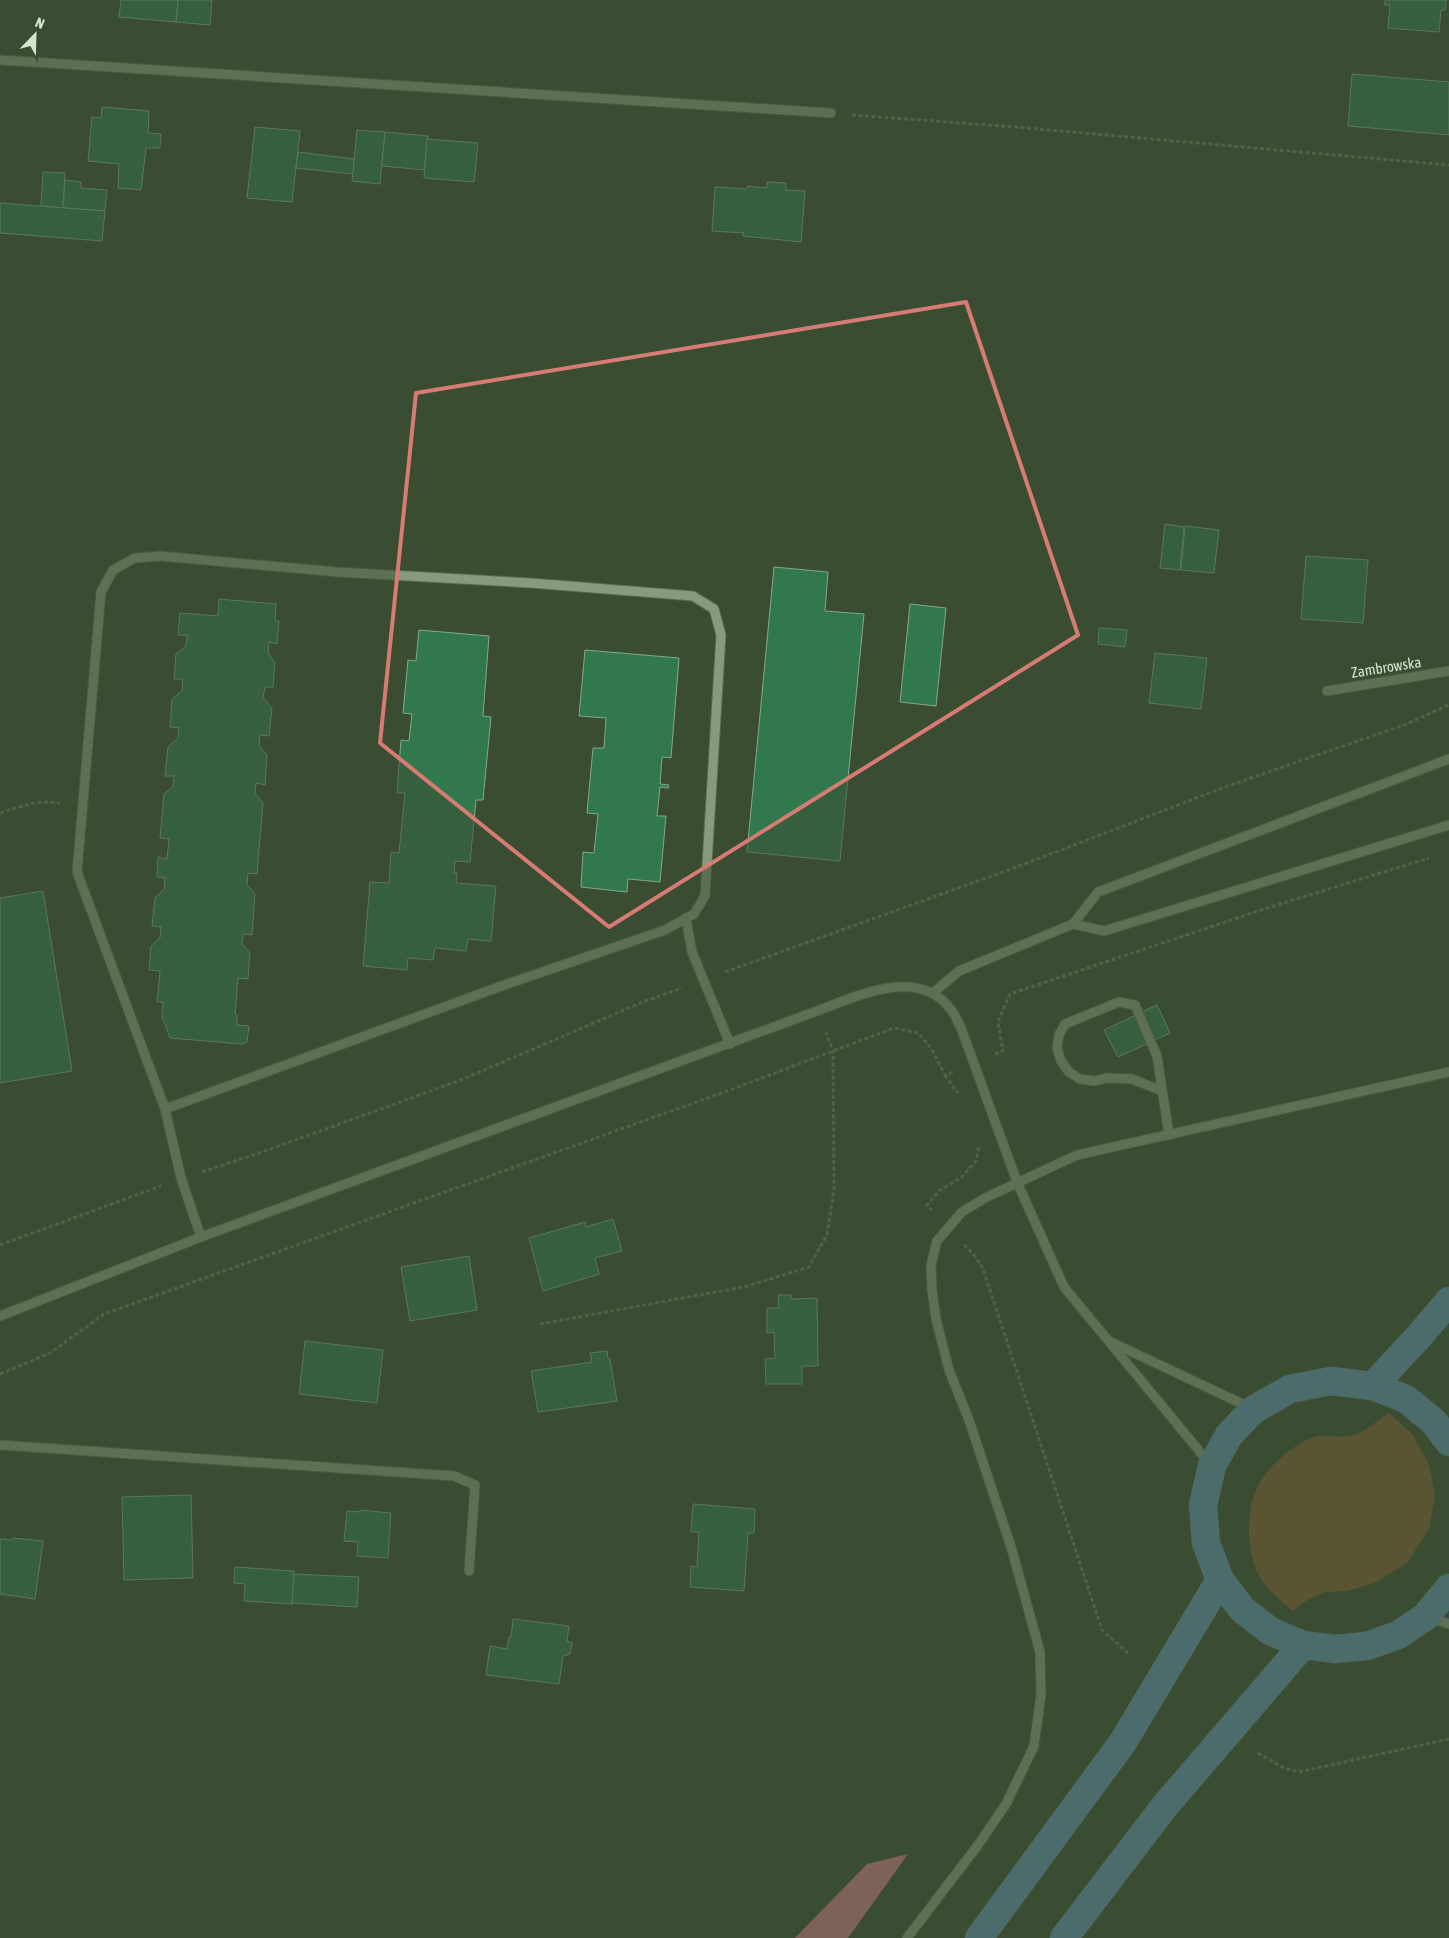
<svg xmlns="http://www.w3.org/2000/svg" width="1449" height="1938" font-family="'Asap Condensed',sans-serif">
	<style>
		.green { fill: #7e6036 }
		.water { fill: #ce7f85 }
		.building { fill: #32784d; stroke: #85a790 }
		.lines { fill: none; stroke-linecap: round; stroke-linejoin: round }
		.minor-casing { stroke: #5c6a53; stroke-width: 11 }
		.major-casing { stroke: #5c6a53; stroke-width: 29 }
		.path { stroke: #6b7b62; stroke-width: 3; stroke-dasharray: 4 2.5; stroke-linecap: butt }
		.minor { stroke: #879b7c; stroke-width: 9 }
		.major { stroke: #6391b2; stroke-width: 28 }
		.marked { fill: none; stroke: #d67c74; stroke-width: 4; stroke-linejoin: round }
		.labels { text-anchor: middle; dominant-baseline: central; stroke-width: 4; stroke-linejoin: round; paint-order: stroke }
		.street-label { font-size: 15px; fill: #d7e2d1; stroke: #3b4d31 }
	</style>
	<rect width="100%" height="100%" fill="#3b4d31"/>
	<!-- green -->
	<path class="green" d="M1389 1413 1413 1435 1429 1465 1435 1496 1429 1529 1407 1563 1374 1583 1348 1591 1325 1592 1307 1600 1293 1611C1280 1600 1265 1588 1257 1572 1247 1549 1246 1516 1255 1493 1264 1469 1289 1448 1311 1438 1323 1433 1337 1438 1349 1436 1363 1434 1378 1420 1389 1413Z"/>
	<!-- water -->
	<path class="water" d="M908 1854 848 1938H795L867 1864Z"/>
	<!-- building -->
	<g class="building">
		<path d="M121 0H178L176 22 119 17Z"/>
		<path d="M178 0H212L210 25 176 22Z"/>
		<path d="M1385 0H1446L1445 10H1441L1439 32 1388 28 1390 5H1385Z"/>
		<path d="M1352 74 1449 82V135L1348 126Z"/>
		<path d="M102 107 149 111 148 133 161 134 160 148H146L141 190 118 188 119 164 88 161 92 117 101 118Z"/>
		<path d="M255 127 300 131 292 202 247 198Z"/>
		<path d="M357 130 385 132 380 184 352 181Z"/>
		<path d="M385 132 428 136 424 170 382 166Z"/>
		<path d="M427 139 478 143 474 182 424 178Z"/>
		<path d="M298 152 354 159 353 174 296 168Z"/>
		<path d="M43 172 65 173 63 208 41 206Z"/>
		<path d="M65 180 81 182V188L107 190 105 211 63 208Z"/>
		<path d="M767 182 786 183V190L805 191 801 242 743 236 744 233 712 231 715 187 747 189 748 186 767 188Z"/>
		<path d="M0 203 105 211 102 241 0 233Z"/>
		<path d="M1165 524 1184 527 1180 570 1160 568Z"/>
		<path d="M1185 526 1219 530 1214 573 1181 570Z"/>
		<path d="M1306 556 1368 560 1363 623 1301 619Z"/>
		<path d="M774 567 828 572 825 611 864 614 840 861 747 852Z"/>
		<path d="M219 599 276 604 275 621H279L277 644 269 642 268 653 275 663 273 687H265L263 698 272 708 269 736 260 735 259 746 267 755 265 785 256 783 255 794 263 803 257 874 248 873 247 885 255 894 252 935 243 934 242 944 250 953 248 979 238 978 235 1014 237 1015V1025L249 1026 247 1042 242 1044 170 1038 162 1016 163 1002H157L160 971 149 970 151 946 160 938 161 927 152 926 155 898 164 889 165 878 157 877 158 857 167 859 169 839 160 838 164 794 173 787 174 776H165L168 747 178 738 179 728 170 727 172 699 182 691 183 679H174L176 654 186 646 187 635H178L180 613 218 616Z"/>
		<path d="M910 604 946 608 936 706 900 702Z"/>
		<path d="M1099 628 1127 630 1125 647 1098 644Z"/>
		<path d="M419 630 489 636 483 716 491 717 483 800H476L470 862 455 861 454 873H457L456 883 496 886 491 941 468 939 466 951 435 948 433 960 408 958 407 970 363 966 370 882 389 883 391 852 399 853 405 793H397L401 740 409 741 412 714 403 713 408 660 416 661Z"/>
		<path d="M585 650 679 658 671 758 662 757 660 784 669 785 668 788 660 787 657 816H666L660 882 628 879 627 892 581 887 583 852 594 853 598 814 587 813 593 748H604L606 718 579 716Z"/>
		<path d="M1155 653 1207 658 1201 709 1149 703Z"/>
		<path d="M43 891 72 1071 0 1083V898Z"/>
		<path d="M1157 1005 1170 1033 1118 1057 1104 1030Z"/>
		<path d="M613 1219 622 1251 595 1258 599 1274 543 1291 529 1238 585 1222 586 1227Z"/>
		<path d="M469 1256 477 1310 410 1321 401 1267Z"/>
		<path d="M778 1295H791V1299L817 1298 818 1366H802V1384H766L765 1359 775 1358 774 1332 767 1333V1308H779Z"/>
		<path d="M305 1341 383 1350 377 1403 299 1394Z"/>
		<path d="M607 1351 608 1359H610L617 1401 538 1412 531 1371 592 1362 590 1353Z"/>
		<path d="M191 1495 193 1578 124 1580 122 1497Z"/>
		<path d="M693 1504 755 1509 754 1533H748L744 1591 690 1587 691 1566 697 1567 699 1532H691Z"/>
		<path d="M360 1510 391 1513 388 1558 357 1556 358 1542 344 1541 347 1511 360 1512Z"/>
		<path d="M13 1538 43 1541 35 1599 0 1594V1539L12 1540Z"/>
		<path d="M235 1567 294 1571 292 1604 244 1601 245 1584 234 1583Z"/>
		<path d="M294 1574 359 1577 357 1607 292 1603Z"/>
		<path d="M513 1619 569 1626 567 1641 572 1643 570 1654 563 1656 559 1684 486 1675 490 1646 507 1649 509 1637H511Z"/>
	</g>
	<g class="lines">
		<!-- minor casing -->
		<g class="minor-casing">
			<g id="minor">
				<path d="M0 60 831 113"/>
				<path d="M1327 691 1449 671"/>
				<path d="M686 918 692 952 730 1044"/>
				<path d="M1073 924 1104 931 1449 825"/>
				<path d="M933 993 959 971 1073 924 1098 892 1449 759"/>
				<path d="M1162 1091 1132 1079 1107 1078 1094 1081 1080 1079 1069 1072 1061 1061 1057 1048 1059 1035 1065 1024 1119 1002 1135 1005 1157 1056 1169 1135"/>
				<path d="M165 1109 507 984 665 930 694 914 705 896 721 635 714 609 693 596 531 583 337 572 160 556 135 558 113 570 101 592 77 872 165 1109 181 1178 201 1237"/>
				<path d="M0 1316 201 1237 817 1011C857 996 920 965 952 1011 956 1016 958 1023 961 1028L1017 1182 1064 1287 1210 1464"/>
				<path d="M1111 1342 1251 1408"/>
				<path d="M0 1445 454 1476 475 1485 469 1571"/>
				<path d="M1430 1618 1449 1624"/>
				<path d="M907 1938 978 1845 1006 1804 1034 1746 1041 1695 1040 1652 1012 1550 969 1420 949 1370 936 1319 932 1290 931 1265 937 1241 962 1212 985 1198 1077 1155 1449 1072"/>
			</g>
		</g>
		<!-- major casing -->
		<g class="major-casing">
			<g id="major">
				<path d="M1373 1386 1421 1334 1449 1301"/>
				<path d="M1449 1442 1434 1422 1406 1399 1373 1386 1331 1381 1290 1389 1253 1410 1229 1435 1212 1466 1203 1505 1206 1543 1220 1580 1242 1609 1270 1631 1303 1645 1335 1649 1367 1646 1398 1635 1425 1617 1449 1588"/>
				<path d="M979 1938 1123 1742 1220 1580"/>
				<path d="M1064 1938 1164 1807 1303 1645"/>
			</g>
		</g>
		<!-- path -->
		<g class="path">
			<path d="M852 115 1015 127 1449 165"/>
			<path d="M0 813C21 806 38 800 60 803"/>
			<path d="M725 972 1014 868 1225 787 1404 725 1449 705"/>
			<path d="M995 1054 1003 1051 998 1022 1010 994 1261 910 1429 858"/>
			<path d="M945 1075 958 1093"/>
			<path d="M202 1172 262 1152 461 1080 645 1001 682 988"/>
			<path d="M932 1211 927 1205 940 1190 961 1178 976 1161 979 1147"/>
			<path d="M0 1245 161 1186"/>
			<path d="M964 1245 976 1257 983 1269 1102 1630 1129 1654"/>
			<path d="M540 1324 744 1287 809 1267 827 1235 834 1190 833 1051 826 1032"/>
			<path d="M0 1374 50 1353 104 1314 730 1090 894 1028 918 1033 931 1048 945 1075 953 1072"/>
			<path d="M1258 1753 1284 1768 1299 1772 1449 1739"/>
		</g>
		<!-- minor -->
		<use href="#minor" class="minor"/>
		<!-- major -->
		<use href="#major" class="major"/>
	</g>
	<!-- marked area -->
	<path d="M0 0H1449V1938H0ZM966 302 1078 635 609 927 380 743 416 393Z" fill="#3b4d31" fill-opacity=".55" fill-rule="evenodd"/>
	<path class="marked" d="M966 302 1078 635 609 927 380 743 416 393Z"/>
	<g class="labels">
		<!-- street labels -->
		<g class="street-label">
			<text transform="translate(1386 667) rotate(-9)">Zambrowska</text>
		</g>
	</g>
	<!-- north arrow -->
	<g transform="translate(35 35) rotate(23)" stroke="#3b4d31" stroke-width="4" paint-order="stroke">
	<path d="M0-4L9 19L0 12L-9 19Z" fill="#d7e2d1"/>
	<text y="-8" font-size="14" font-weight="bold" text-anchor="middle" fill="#d7e2d1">N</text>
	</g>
</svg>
